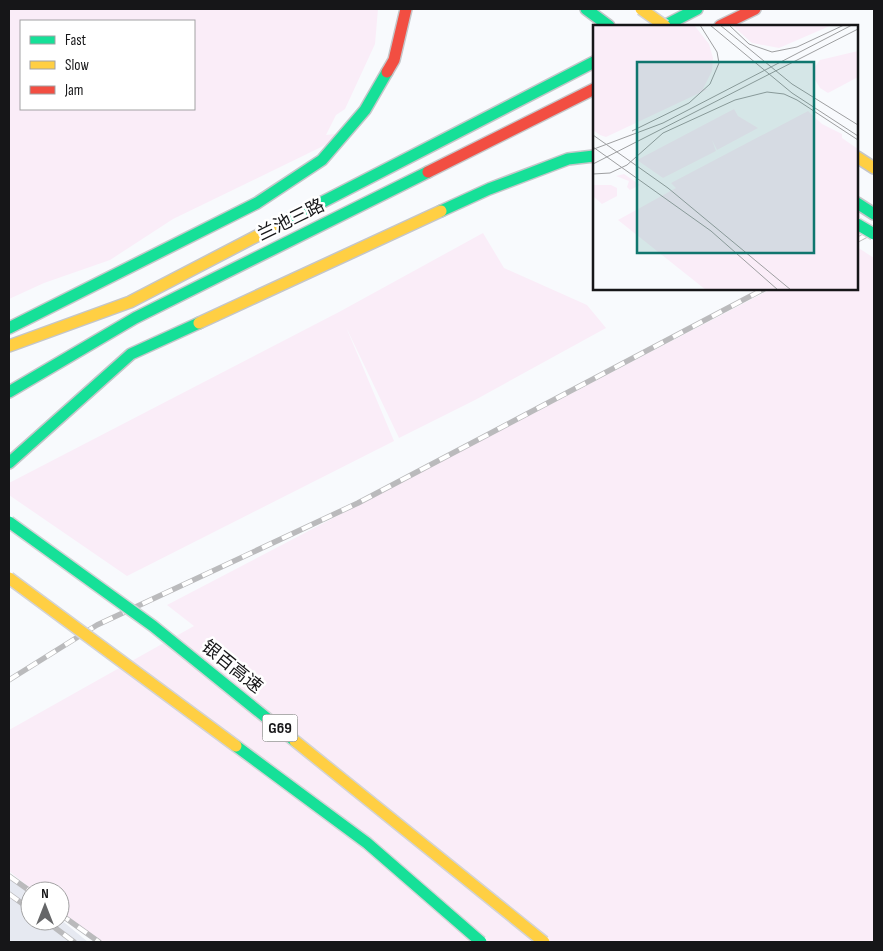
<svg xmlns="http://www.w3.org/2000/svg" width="883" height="951" font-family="'Sofia Sans Condensed','Noto Sans SC',sans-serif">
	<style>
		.built { fill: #e6e9f1 }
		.green { fill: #faedf8; fill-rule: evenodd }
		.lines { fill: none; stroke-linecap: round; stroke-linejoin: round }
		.fast-casing { stroke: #c5c6c9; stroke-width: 14 }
		.slow-casing { stroke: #c5c6c9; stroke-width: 14 }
		.jam-casing { stroke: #c5c6c9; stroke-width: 14 }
		.fast { stroke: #16e098; stroke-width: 11 }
		.slow { stroke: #ffcf43; stroke-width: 11 }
		.jam { stroke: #f24e42; stroke-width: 11 }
		.rail-casing { stroke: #bababc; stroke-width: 5.5 }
		.rail { stroke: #fff; stroke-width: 4; stroke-dasharray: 11; stroke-linecap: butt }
		.fast-bridge-casing { stroke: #d3d3d5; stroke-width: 14; stroke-linecap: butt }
		.slow-bridge-casing { stroke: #d3d3d5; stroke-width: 14; stroke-linecap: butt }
		.fast-bridge { stroke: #16e098; stroke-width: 11 }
		.slow-bridge { stroke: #ffcf43; stroke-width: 11 }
		.labels { text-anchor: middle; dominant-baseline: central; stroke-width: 5; stroke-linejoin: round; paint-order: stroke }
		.shield { fill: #fff; stroke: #5c5c5d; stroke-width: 1 }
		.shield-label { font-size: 16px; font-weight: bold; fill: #161618 }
		.street-label { font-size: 18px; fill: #161618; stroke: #fff }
		.inset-road { fill: none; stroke: #9e9fa1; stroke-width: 1 }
		.view { fill: #0f766e; fill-opacity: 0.15; stroke: #0f766e; stroke-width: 2.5 }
		.inset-edge { fill: none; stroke: #161618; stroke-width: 2.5 }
	</style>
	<rect width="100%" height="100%" fill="#f8fafd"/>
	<!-- built -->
	<path class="built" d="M9 876 30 894V921H60V919L88 942H9Z"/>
	<!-- green -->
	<g class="green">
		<path d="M9 9H378L375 44 345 109 336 115 326 135 352 132 173 219 110 260 44 283 9 299ZM21 21H194V109H21Z"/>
		<path d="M483 233 504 268 587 305 606 328 475 400 399 438 346 327 394 441 127 576 9 495V483L339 312Z"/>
		<path d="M857 247 874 258V942H98L60 912V891H34L9 871V730L194 626 167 605 771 289H857Z"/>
	</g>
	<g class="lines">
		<!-- fast casing -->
		<g class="fast-casing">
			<g id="fast">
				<path d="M586 9 609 26"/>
				<path d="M664 26 697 9"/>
				<path d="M857 203 874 214"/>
				<path d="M441 211 489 189 568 159 594 156"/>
				<path d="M276 226 594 62"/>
				<path d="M9 328 257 203 322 160 365 110 387 72"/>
				<path d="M9 392 135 318 428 172"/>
				<path d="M9 463 131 354 199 323"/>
			</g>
		</g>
		<!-- slow casing -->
		<g class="slow-casing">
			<g id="slow">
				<path d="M857 157 874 168"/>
				<path d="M199 323 441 211"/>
				<path d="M9 346 130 302 276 226"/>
			</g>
		</g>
		<!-- jam casing -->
		<g class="jam-casing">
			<g id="jam">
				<path d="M720 26 755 9"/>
				<path d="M387 72 394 60 406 9"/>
				<path d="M428 172 594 89"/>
			</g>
		</g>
		<!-- fast -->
		<use href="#fast" class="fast"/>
		<!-- slow -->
		<use href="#slow" class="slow"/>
		<!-- jam -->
		<use href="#jam" class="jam"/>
		<!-- rail casing -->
		<g class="rail-casing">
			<g id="rail">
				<path d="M857 240 874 231"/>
				<path d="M9 680 97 625 358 503 764 289"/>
				<path d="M9 876 30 891"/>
				<path d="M9 894 30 909"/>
				<path d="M60 914 99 942"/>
				<path d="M46 921 74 942"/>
			</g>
		</g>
		<!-- rail -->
		<use href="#rail" class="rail"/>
		<!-- fast-bridge casing -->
		<g class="fast-bridge-casing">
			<g id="fast-bridge">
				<path d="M857 224 874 234"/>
				<path d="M9 522 153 626 295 741"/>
				<path d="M236 746 367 843 481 942"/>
			</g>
		</g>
		<!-- slow-bridge casing -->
		<g class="slow-bridge-casing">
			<g id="slow-bridge">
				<path d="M641 9 665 26"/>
				<path d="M9 578 236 746"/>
				<path d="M295 741 544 942"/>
			</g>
		</g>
		<!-- fast-bridge -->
		<use href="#fast-bridge" class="fast-bridge"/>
		<!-- slow-bridge -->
		<use href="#slow-bridge" class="slow-bridge"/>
	</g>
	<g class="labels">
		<!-- shield labels -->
		<rect class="shield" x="262.5" y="714.5" width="35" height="27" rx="4"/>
		<g class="shield-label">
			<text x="280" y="728">G69</text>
		</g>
		<!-- street labels -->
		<g class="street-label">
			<text transform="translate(291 220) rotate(-26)">兰池三路</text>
			<text transform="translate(232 667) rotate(39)">银百高速</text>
		</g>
	</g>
	<!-- overview -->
	<g transform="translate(593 25)">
		<rect width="265" height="265" fill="#f8fafd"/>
		<path d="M0 0H101L116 19 120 33 119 46 110 64H115L13 112 7 110 0 105ZM139 0H239L186 23 159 18ZM265 26V52L235 68 227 63 221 53V43L227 35ZM141 84 145 91 165 103 124 125 119 115 123 126 70 153 44 135ZM215 86 229 99 249 109V113L265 124V265H113L25 195 83 163 78 158ZM31 149 47 160 37 165 34 162 36 156 23 151ZM0 160H18L24 163V171L9 179 1 172Z" fill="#faedf8"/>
		<path class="inset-road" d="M117 0 199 68 265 111M127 0 199 59 265 100M136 0 156 19 179 27 204 22 251 0M39 106 96 78 117 59 126 38 124 27 107 0M0 110 75 163 198 265M0 122 118 206 185 265M1 124 70 98 259 0M0 139 265 4M0 149 17 148 34 140 70 108 142 75 174 67 191 69 204 75 265 115"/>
		<path class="view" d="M44 37H221V228H44Z"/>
		<rect width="265" height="265" class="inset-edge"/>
	</g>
	<!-- border -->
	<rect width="883" height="951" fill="none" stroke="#161618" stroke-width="20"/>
	<!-- legend -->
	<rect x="20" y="20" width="175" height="90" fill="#ffffff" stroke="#a2a2a3"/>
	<rect x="30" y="36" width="25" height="8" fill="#16e098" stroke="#a2a2a3"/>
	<text x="65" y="45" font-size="15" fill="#161618">Fast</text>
	<rect x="30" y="61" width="25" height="8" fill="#ffcf43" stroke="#a2a2a3"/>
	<text x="65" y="70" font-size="15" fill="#161618">Slow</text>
	<rect x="30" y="86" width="25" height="8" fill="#f24e42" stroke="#a2a2a3"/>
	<text x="65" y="95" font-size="15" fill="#161618">Jam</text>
	<!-- north arrow -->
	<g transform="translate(45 906)"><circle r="24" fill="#ffffff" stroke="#a2a2a3"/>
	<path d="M0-4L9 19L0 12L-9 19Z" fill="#656668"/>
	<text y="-8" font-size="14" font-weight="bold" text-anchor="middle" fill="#161618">N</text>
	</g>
</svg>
